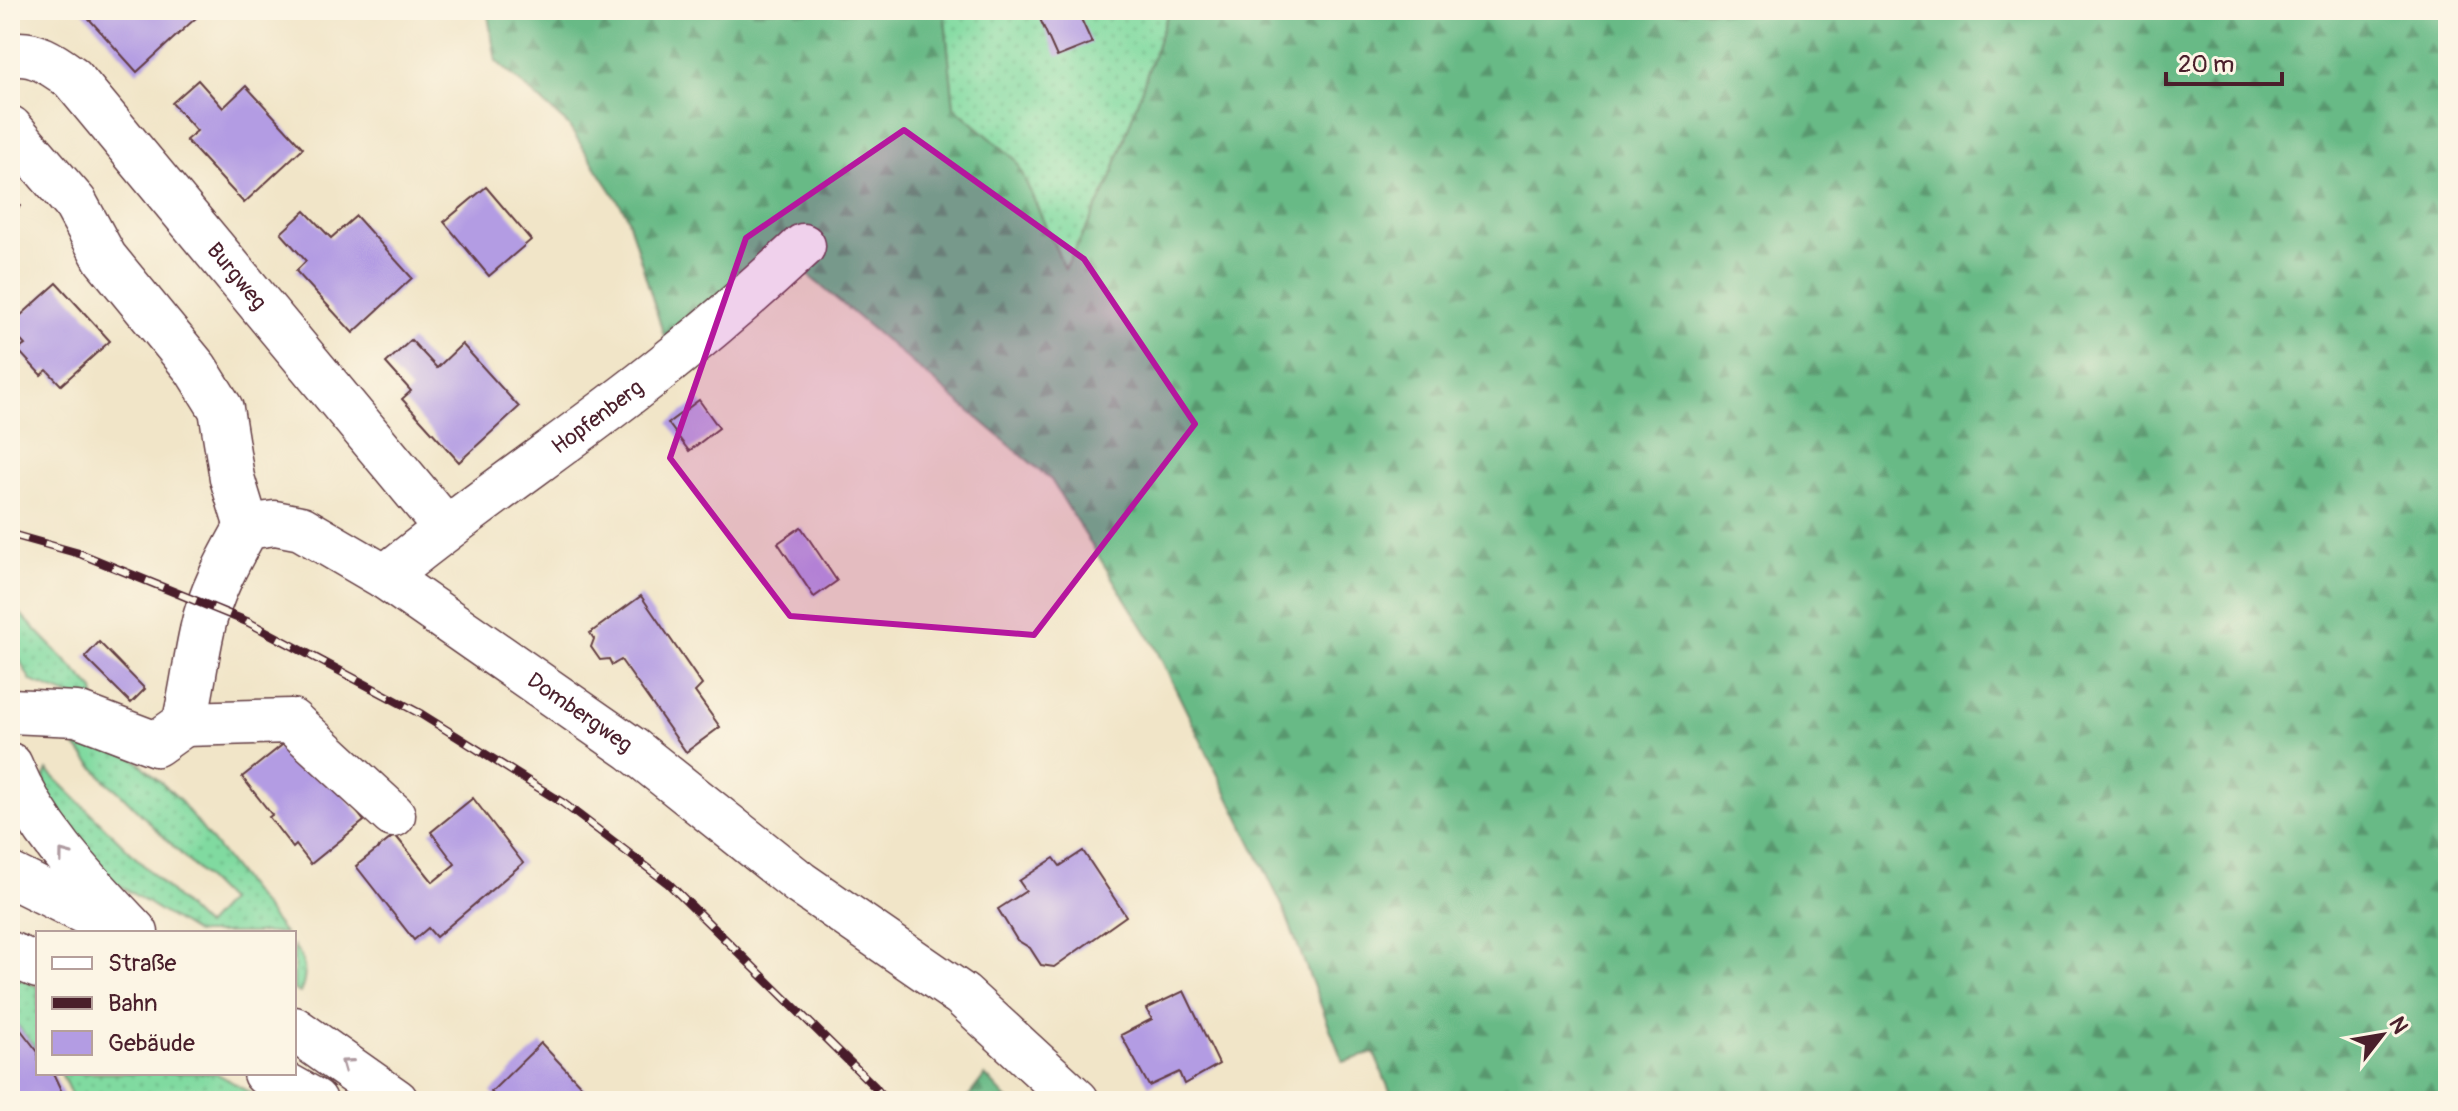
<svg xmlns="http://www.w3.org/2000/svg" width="2458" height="1111" font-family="Pangolin,sans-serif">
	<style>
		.grass { fill: url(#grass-dots); stroke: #657c66; stroke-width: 2 }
		.forest { fill: url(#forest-firs); stroke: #596c58; stroke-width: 2 }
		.building { fill: #b39ce3 }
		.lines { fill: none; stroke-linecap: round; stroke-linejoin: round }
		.minor-casing { stroke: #633d43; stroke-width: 47 }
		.major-casing { stroke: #633d43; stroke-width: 47 }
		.minor { stroke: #fff; stroke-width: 44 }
		.major { stroke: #fff; stroke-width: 44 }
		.rail-casing { stroke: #4a1f2b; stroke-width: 9 }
		.rail { stroke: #fcf5e5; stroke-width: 6; stroke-dasharray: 18; stroke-linecap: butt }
		.oneway { stroke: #ae9aa0 }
		.marked { fill: #b5179e; fill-opacity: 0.2; stroke: #b5179e; stroke-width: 6; stroke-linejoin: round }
		.labels { text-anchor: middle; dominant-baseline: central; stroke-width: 7; stroke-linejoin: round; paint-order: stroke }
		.street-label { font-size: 22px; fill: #4a1f2b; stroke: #fcf5e5 }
	</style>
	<defs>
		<pattern id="grass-dots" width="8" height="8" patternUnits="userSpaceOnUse" patternTransform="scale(2)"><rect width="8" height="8" fill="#80daa0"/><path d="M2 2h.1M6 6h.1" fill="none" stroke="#70bb8a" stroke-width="1.8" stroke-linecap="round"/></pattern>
		<pattern id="forest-firs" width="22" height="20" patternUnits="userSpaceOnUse" patternTransform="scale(2)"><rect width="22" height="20" fill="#68ba86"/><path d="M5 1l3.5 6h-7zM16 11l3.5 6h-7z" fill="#58976e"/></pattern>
	</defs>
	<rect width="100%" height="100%" fill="#fcf5e5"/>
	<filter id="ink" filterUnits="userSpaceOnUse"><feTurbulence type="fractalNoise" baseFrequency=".0125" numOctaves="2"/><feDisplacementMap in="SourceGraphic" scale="16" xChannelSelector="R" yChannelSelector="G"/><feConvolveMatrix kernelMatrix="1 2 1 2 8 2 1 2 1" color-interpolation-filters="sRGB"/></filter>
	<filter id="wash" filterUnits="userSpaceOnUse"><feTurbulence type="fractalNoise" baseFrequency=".006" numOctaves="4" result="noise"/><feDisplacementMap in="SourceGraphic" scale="32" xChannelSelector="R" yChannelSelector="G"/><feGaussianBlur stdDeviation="1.8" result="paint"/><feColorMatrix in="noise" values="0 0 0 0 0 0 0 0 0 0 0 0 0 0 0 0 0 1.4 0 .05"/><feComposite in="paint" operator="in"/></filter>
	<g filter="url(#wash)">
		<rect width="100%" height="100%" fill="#f1e5c8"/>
		<!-- grass -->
		<g class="grass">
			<path d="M944 10H1169L1109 184 1065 270 1016 160 954 107Z"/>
			<path d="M10 603 94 690 95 698 89 703 31 681 10 643Z"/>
			<path d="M72 743 107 747 134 758 178 798 284 933H196L111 880 48 796 44 778 47 770 205 926 228 901 119 792 107 782Z"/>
			<path d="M294 946C305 960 308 977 300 993L294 990Z"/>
			<path d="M10 974 38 987V1045L35 1048 10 1016Z"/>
			<path d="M61 1073H216L265 1101H74Z"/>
		</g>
		<!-- forest -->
		<g class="forest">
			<path d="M487 10H944L954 107 1016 160 1065 269 1109 184 1169 10H2448V1101H1394L1374 1053 1343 1062 1282 905 1154 645 1051 480 782 253 668 349 626 213 568 125 496 61Z"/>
			<path d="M985 1075 1009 1101H965Z"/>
		</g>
		<g id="blocks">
			<!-- building -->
			<g class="building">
				<path d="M81 10H191L197 17 137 72Z"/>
				<path d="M1055 10H1077L1092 43 1057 57 1040 19Z"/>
				<path d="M198 80 223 108 246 86 303 148 244 203 186 140 197 131 172 103Z"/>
				<path d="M486 187 531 240 489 276 444 222Z"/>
				<path d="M10 194 20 206 10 215Z"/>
				<path d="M305 211 331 238 356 216 412 278 353 333 296 271 306 261 281 233Z"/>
				<path d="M57 283 110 341 61 385 47 370 41 375 18 350 25 345 10 329V325Z"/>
				<path d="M411 340 437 368 462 344 519 407 459 462 402 399 411 391 386 363Z"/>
				<path d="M699 400 719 428 689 451 668 423Z"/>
				<path d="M801 527 837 581 814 597 778 543Z"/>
				<path d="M641 596 702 685 695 692 720 727 686 752 621 660 612 665 609 659 600 660 591 647 594 639 590 633Z"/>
				<path d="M99 642 145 689 131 703 85 657Z"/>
				<path d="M296 734 364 821 311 864 296 845 293 848 269 817 272 815 242 777Z"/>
				<path d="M473 798 523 863 436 937 428 928 414 940 356 866 395 835 433 882 455 864 431 832Z"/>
				<path d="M1083 851 1126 916 1054 967 1041 965 1030 948 1017 940 998 909 1026 891 1019 881 1054 858 1060 866Z"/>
				<path d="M1184 991 1219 1064 1184 1084 1179 1072 1149 1086 1121 1035 1152 1019 1146 1009Z"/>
				<path d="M10 1016 38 1052V1073H53L66 1101H10Z"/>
				<path d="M541 1043 586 1091 584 1093 591 1101H500L491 1092Z"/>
			</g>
		</g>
	</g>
	<g filter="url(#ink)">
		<use href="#blocks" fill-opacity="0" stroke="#633d43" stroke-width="2"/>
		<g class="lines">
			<!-- minor casing -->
			<g class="minor-casing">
				<g id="minor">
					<path id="s1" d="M10 55C34 50 54 65 72 78L445 527"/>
					<path d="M10 128 75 203 105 258 196 369 221 409 232 478 247 527"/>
					<path id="s2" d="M385 577C475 503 573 439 664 366 712 328 758 288 803 246"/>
					<path id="s3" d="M10 711 77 714 156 744 184 724C192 693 195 662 202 631 209 595 229 559 247 527L275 523 301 528 385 577 632 749 800 883 962 995 1077 1101"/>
					<path d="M184 724 291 721 393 815"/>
					<path d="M10 765C38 832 87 881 136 933"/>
				</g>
			</g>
			<!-- major casing -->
			<g class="major-casing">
				<g id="major">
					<path d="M10 875 127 933"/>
					<path d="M10 954 38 966"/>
					<path d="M294 1029 396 1101"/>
					<path d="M265 1073 315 1101"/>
				</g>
			</g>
			<!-- minor -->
			<use href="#minor" class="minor"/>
			<!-- major -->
			<use href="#major" class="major"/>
			<!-- rail casing -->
			<g class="rail-casing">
				<path id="rail" d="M10 534 81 554 248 622 421 714 563 803 669 884 875 1087 886 1101"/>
			</g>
			<!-- rail -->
			<use href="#rail" class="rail"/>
		</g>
		<!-- one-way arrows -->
		<defs><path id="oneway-chevron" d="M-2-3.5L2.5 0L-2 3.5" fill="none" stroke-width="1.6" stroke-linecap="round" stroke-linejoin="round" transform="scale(2)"/></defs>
		<g class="oneway">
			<use href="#oneway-chevron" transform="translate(64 855) rotate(-127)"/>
			<use href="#oneway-chevron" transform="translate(346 1064) rotate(-144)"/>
		</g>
	</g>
	<!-- marked area -->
	<path class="marked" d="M904 130 1084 259 1195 424 1034 635 790 616 670 458 746 238Z"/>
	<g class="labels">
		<!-- street labels -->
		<g class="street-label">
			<text stroke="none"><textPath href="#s1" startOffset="326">Burgweg</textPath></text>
			<text stroke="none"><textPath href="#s2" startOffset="266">Hopfenberg</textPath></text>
			<text stroke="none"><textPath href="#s3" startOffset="784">Dombergweg</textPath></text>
		</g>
	</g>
	<!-- margin -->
	<rect width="2458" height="1111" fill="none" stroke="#fcf5e5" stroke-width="40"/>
	<!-- legend -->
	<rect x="36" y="931" width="260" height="144" fill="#fcf5e5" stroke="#b59f9b" stroke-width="2"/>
	<rect x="52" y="957" width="40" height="12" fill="#ffffff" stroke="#b59f9b" stroke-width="2"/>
	<text x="108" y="971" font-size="24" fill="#4a1f2b">Straße</text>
	<rect x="52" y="997" width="40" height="12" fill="#4a1f2b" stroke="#b59f9b" stroke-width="2"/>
	<text x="108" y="1011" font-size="24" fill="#4a1f2b">Bahn</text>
	<rect x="52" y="1031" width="40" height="24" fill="#b39ce3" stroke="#b59f9b" stroke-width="2"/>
	<text x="108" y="1051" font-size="24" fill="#4a1f2b">Gebäude</text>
	<!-- north arrow -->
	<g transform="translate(2382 1035) rotate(59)" stroke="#fcf5e5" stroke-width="6" paint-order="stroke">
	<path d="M0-6L14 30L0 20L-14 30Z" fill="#4a1f2b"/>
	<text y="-12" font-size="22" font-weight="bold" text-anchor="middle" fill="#4a1f2b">N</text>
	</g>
	<!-- scale -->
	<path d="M2166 72v12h116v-12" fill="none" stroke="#4a1f2b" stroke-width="4"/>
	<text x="2178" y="72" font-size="24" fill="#4a1f2b" stroke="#fcf5e5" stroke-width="6" paint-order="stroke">20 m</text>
</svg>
